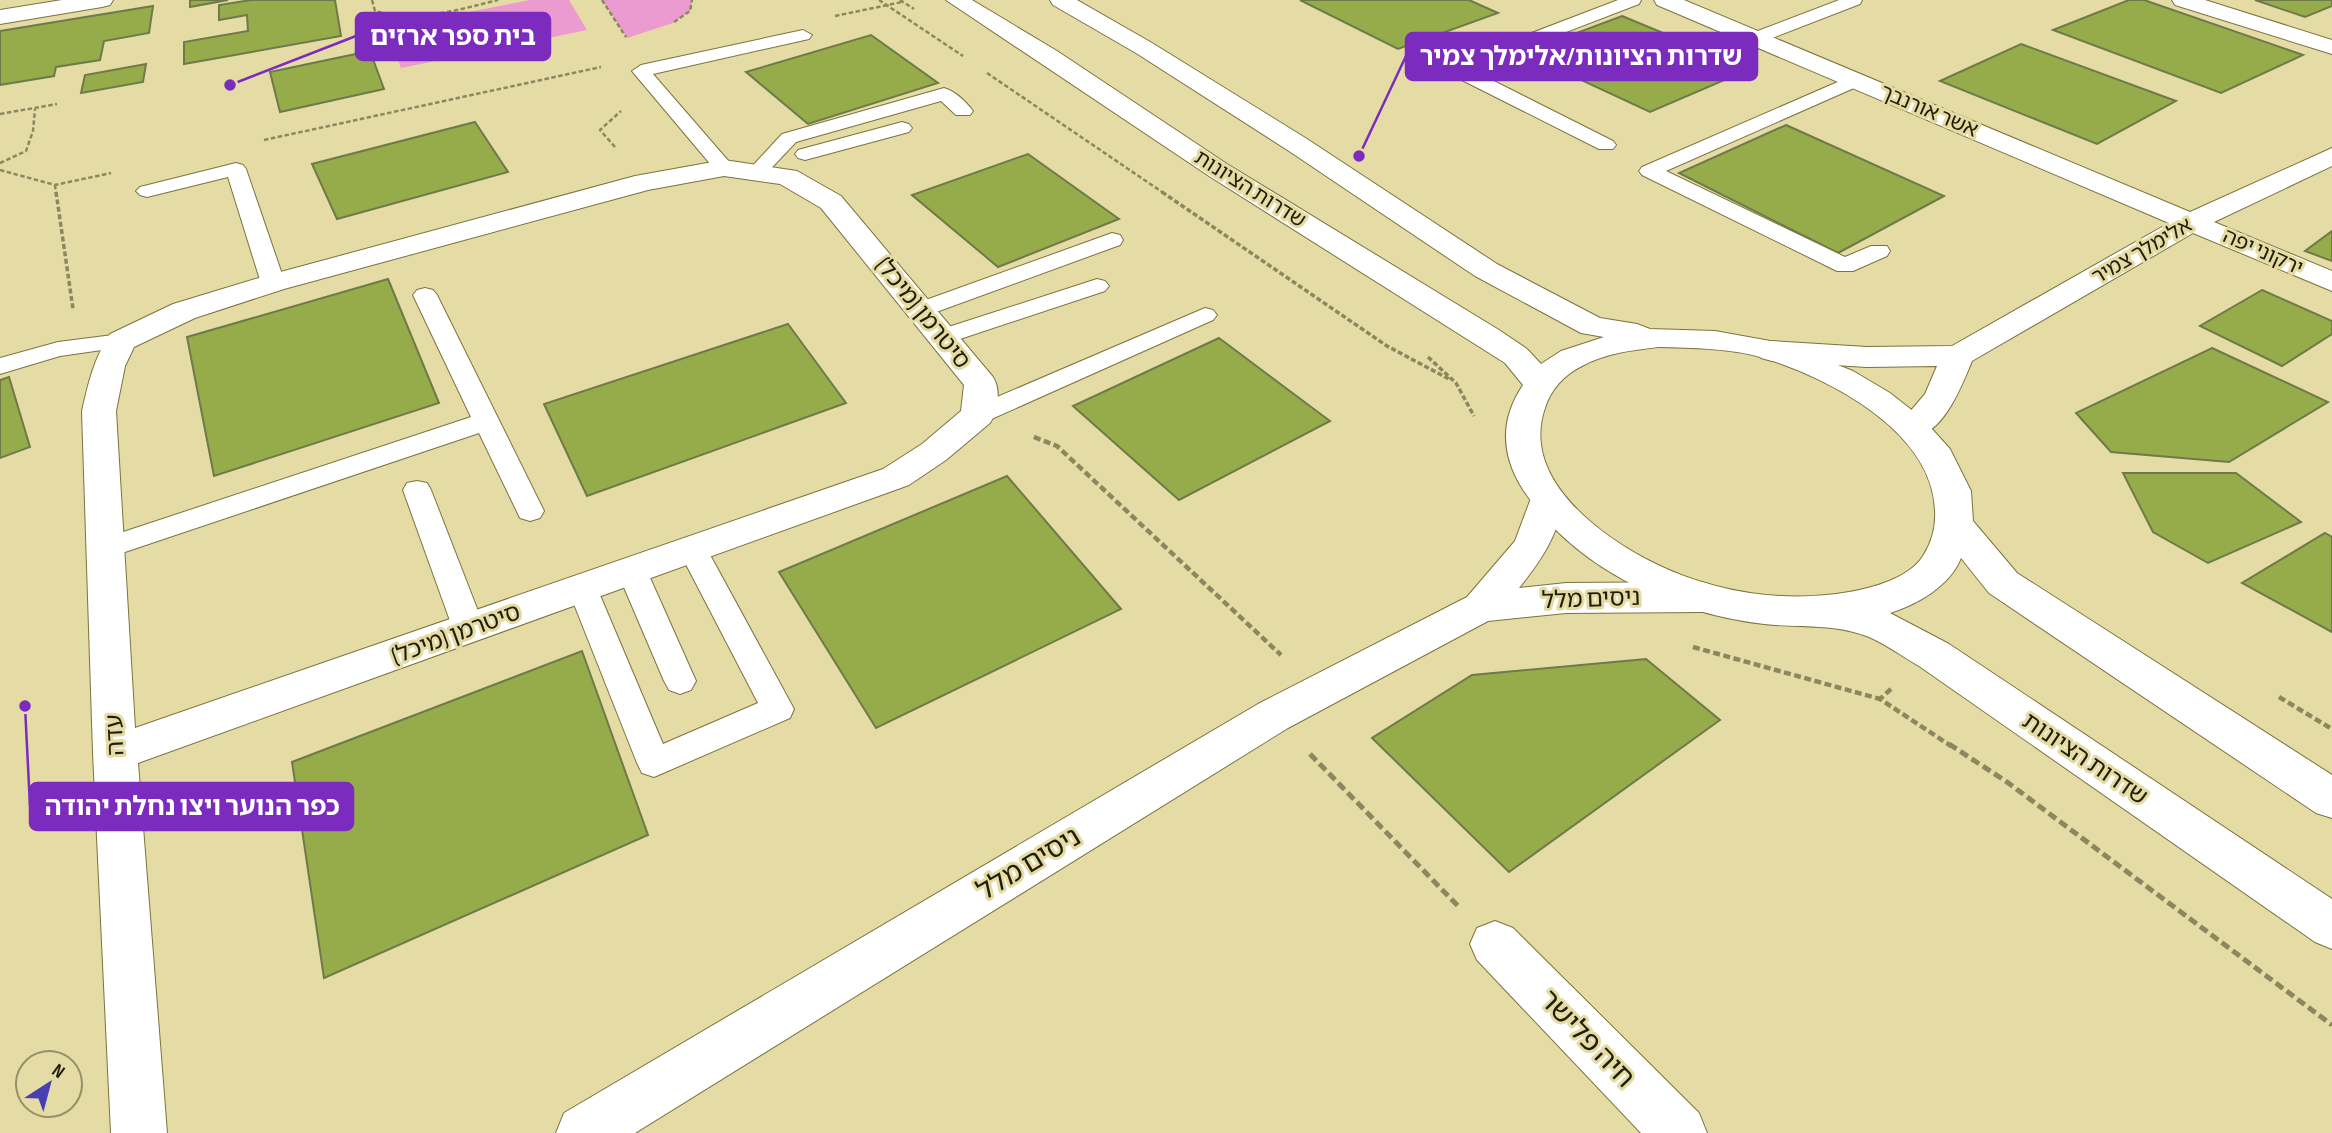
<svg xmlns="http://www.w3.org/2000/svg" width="2332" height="1133" font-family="'Sofia Sans Condensed','Noto Sans Hebrew',sans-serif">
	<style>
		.green { fill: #eb9bd0 }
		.building { fill: #96ac4a; stroke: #6e7a49; stroke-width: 2 }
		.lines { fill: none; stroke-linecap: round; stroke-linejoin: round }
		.lane-casing { stroke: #7b733f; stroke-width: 2 }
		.street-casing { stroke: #7b733f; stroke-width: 2 }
		.secondary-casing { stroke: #7b733f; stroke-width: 2 }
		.path-far3 { stroke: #8d875f; stroke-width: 2.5; stroke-dasharray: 4.5 2.5; stroke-linecap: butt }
		.path-far2 { stroke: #8d875f; stroke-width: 3.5; stroke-dasharray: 5 2.5; stroke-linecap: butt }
		.path-far1 { stroke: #8d875f; stroke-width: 4.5; stroke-dasharray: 7 3.5; stroke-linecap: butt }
		.path { stroke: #8d875f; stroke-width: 5; stroke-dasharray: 9 4.5; stroke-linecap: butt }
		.lane { fill: #fff; fill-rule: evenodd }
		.street { fill: #fff; fill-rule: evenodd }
		.secondary { fill: #fff; fill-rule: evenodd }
		.labels { text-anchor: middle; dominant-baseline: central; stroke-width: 6; stroke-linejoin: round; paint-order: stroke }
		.far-street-label { font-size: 21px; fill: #211d08; stroke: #e4dca4 }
		.street-label { font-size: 24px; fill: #211d08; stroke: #e4dca4 }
		.near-street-label { font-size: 28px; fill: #211d08; stroke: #e4dca4 }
		.leader { fill: none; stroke: #7b2cbf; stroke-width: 2.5 }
		.callout-dot { fill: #7b2cbf; stroke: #e4dca4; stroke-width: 2.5 }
		.callout { fill: #7b2cbf; stroke: #7b2cbf; stroke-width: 2.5 }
		.callout-label { font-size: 26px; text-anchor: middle; font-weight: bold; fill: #fff }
	</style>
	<rect width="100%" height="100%" fill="#e4dca4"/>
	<!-- green -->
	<g class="green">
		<path d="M530 0H569L587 30 401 68 387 28Z"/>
		<path d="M602 0H692L690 11 673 23 627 38Z"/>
	</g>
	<!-- building -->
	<g class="building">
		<path d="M190 0H228L190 7Z"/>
		<path d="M251 0H335L341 36 184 64V42L248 31 247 15 219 20V5Z"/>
		<path d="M1300 0H1469L1498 13 1398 49Z"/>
		<path d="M2129 0H2144L2303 55 2221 93 2053 30Z"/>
		<path d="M2255 0H2332V6L2305 17Z"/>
		<path d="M153 6 149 33 104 41 100 60 56 67 54 76 0 85V31Z"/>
		<path d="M1622 16 1750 69 1650 112 1523 53Z"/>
		<path d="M871 35 938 83 808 124 746 72Z"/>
		<path d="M2021 44 2176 101 2097 144 1940 81Z"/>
		<path d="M370 51 384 89 280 112 270 72Z"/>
		<path d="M146 64 143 82 81 93 85 75Z"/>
		<path d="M475 122 508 172 337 219 312 164Z"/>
		<path d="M1786 125 1944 196 1838 253 1679 173Z"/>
		<path d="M1028 154 1119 219 998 267 912 195Z"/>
		<path d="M2332 231V261L2305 251Z"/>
		<path d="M388 279 439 403 214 476 187 337Z"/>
		<path d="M2262 290 2332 321V334L2282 366 2200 326Z"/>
		<path d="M788 324 846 403 587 496 544 404Z"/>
		<path d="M1219 338 1330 421 1179 500 1073 406Z"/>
		<path d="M2212 348 2328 402 2229 462 2111 452 2076 413Z"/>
		<path d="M9 377 30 447 0 458V380Z"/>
		<path d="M2123 473H2236L2301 522 2208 563 2153 532Z"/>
		<path d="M1007 476 1121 609 876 728 779 572Z"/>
		<path d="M2325 533 2332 537V632L2242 583Z"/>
		<path d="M582 651 648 835 324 978 292 762Z"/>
		<path d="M1646 659 1720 720 1509 872 1372 738 1472 675Z"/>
	</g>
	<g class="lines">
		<!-- lane casing -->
		<g class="lane-casing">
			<g id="lane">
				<path d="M1618 0H1641L1639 4 1470 69 1613 141 1616 145 1613 149H1599L1448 73 1446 69 1448 65Z"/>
				<path d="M1839 0H1862L1860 4 1762 42H1750L1747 38 1750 34Z"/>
				<path d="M803 30 812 35 809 39 653 74 731 164 734 168 731 172H717L632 71 641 65Z"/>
				<path d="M1856 74 1865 80 1863 84 1666 171 1845 257 1871 246H1887L1890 251 1887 256 1853 271H1837L1642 175 1639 171 1642 167Z"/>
				<path d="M944 88C955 91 966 102 973 111L970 115H956L941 101 796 142 763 177H749L746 173 782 134Z"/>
				<path d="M902 122 909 124 912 128 909 132 805 160 798 158 795 154 798 150Z"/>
				<path d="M236 163 243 165 246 169 285 283 281 288H265L261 283 228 177 147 197 140 195 136 191 140 187Z"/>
				<path d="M1112 233 1120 235 1123 240 1120 245 928 315 920 317 912 315 908 310 912 305Z"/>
				<path d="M1097 279 1105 281 1109 286 1105 291 951 342 942 344 933 342 930 337 933 332Z"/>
				<path d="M425 288 433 290 437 295 544 511 540 518 530 521 520 518 479 433 116 555 106 558 96 555 91 548 96 541 471 417 413 295 417 290Z"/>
				<path d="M1205 308 1213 310 1217 315 1213 320 987 421 978 423 969 421 965 415 969 409Z"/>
				<path d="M121 334 130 336 133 341 130 346 60 356 0 374V358L58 342Z"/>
				<path d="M417 481 427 483 431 490 485 629 480 637 469 641 458 637 453 629 403 490 407 483Z"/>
				<path d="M693 539 703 542 794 709 790 718 654 777 642 773 637 763 568 589 572 581 583 578 594 581 663 744 758 703 678 549 683 542Z"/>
				<path d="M632 560 643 563 647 571 696 681 691 690 680 694 669 690 664 681 617 571 621 563Z"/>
			</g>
		</g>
		<!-- street casing -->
		<g class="street-casing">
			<g id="street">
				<path d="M62 0H113L110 5 102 7 0 24V10Z"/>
				<path d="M1654 0H1684L2190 212 2332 148V166L2214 222 2332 271V291L2193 233 1972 361C1960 390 1939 446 1901 436L1896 428 1925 394 1937 366 1867 367 1772 361 1761 358 1756 351 1761 344 1772 341 1867 347 1952 346 2169 223 1657 5Z"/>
				<path d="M2172 0H2205L2332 40V54L2175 5Z"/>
				<path d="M724 160 797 171 841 196 993 377C1001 389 998 411 990 423L946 460 909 485 138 763 167 1133H111L93 753 82 411C88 384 94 358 110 334L173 304 262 277 635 176ZM724 176 780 184 821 208 964 385 961 411 922 444 883 469 135 728 116 411 125 366 134 347 195 318 284 289 648 190Z"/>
				<path d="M1547 487 1560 490 1565 499C1556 538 1543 558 1519 588L1566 583 1702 582 1716 587 1722 597 1716 607 1702 612 1566 613 1488 621 1288 728 635 1133H556L564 1113 1258 704 1467 597 1515 541 1534 490Z"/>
				<path d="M1495 921 1513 928 1699 1113 1707 1133H1641L1477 960 1470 944 1477 928Z"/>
			</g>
		</g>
		<!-- secondary casing -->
		<g class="secondary-casing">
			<path id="secondary" d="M946 0H972L1057 51 1227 164 1499 330 1527 349 1541 364 1561 351 1604 337 1581 333 1475 276 1289 151 1136 53 1053 5 1050 0H1077L1152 43 1307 139 1497 264 1600 318 1637 324 1650 329 1715 331 1782 343 1853 371 1890 393 1923 419 1950 449 1971 491 1973 521 2017 573 2332 775V818L2316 813 1989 593 1961 558C1950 586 1918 604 1890 613L1949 644 2332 899V949L2315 942 1919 666C1903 657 1886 644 1869 637 1835 623 1800 628 1764 624 1672 613 1574 569 1522 488 1501 454 1500 419 1523 385L1505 363 1209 176ZM1659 347C1693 348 1731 348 1764 358 1831 379 1933 432 1935 511 1936 526 1932 542 1923 556 1909 578 1873 588 1849 592 1786 603 1716 593 1658 565 1602 538 1520 479 1545 408 1551 389 1564 375 1582 366 1606 353 1633 350 1659 347Z"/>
		</g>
		<!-- path-far3 -->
		<g class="path-far3">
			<path d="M372 0 375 11C417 23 457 10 498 0"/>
			<path d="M602 0 626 37"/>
			<path d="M879 0 963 56"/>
			<path d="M900 0 914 9"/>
			<path d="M835 16 902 2"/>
			<path d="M674 22 690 11 692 0"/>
			<path d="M987 73 1165 194"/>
			<path d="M0 114 57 104"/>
			<path d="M264 140 601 67"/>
			<path d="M615 147 600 130 621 111"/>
			<path d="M0 163 26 151 33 131 35 109"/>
			<path d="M0 170 55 185 111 173"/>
			<path d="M55 185 56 194"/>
		</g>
		<!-- path-far2 -->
		<g class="path-far2">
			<path d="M56 192 73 309"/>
			<path d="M1162 192 1387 346 1449 379"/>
			<path d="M1428 357 1456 383 1474 416"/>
			<path d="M1034 437 1037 438"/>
		</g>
		<!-- path-far1 -->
		<g class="path-far1">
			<path d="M1034 437 1057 446 1281 655"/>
			<path d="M1693 647 1880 699"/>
			<path d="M1891 689 1880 699 1951 746"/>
			<path d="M2279 697 2332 729"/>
		</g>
		<!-- path -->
		<g class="path">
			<path d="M1949 744 2007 782 2332 1025"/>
			<path d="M1310 754 1458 906"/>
		</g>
		<!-- lane -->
		<use href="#lane" class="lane"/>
		<!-- street -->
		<use href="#street" class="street"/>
		<!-- secondary -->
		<use href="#secondary" class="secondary"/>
	</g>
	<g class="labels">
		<!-- far-street labels -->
		<g class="far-street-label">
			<text transform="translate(1929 111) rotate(23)">אשר אורנבך</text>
			<text transform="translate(1250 189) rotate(32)">שדרות הציונות</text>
			<text transform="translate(2142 251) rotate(-30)">אלימלך צמיר</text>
			<text transform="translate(2263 252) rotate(24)">ירקוני יפה</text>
		</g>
		<!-- street labels -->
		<g class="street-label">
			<text transform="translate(923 313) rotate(51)">סיטרמן (מיכל)</text>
			<text transform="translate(1591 599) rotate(-2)">ניסים מלל</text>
			<text transform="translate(456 634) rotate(-20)">סיטרמן (מיכל)</text>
			<text transform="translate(115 735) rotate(-93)">עדה</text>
			<text transform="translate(2085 759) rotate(34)">שדרות הציונות</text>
		</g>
		<!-- near-street labels -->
		<g class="near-street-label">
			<text transform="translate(1029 864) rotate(-31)">ניסים מלל</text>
			<text transform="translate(1587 1039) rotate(46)">חיה פלישר</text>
		</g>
	</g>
	<!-- callouts -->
	<path class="leader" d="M230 85L356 36M1359 156L1406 56M25 706L30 806"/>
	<g class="callout-dot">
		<circle cx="230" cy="85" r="7"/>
		<circle cx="1359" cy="156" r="7"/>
		<circle cx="25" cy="706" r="7"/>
	</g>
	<g class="callout">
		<rect x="356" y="13" width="194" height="47" rx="7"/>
		<rect x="1406" y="33" width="351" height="47" rx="7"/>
		<rect x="30" y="783" width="323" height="47" rx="7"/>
	</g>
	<g class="callout-label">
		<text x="453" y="45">בית ספר ארזים</text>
		<text x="1581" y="65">שדרות הציונות/אלימלך צמיר</text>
		<text x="192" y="815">כפר הנוער ויצו נחלת יהודה</text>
	</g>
	<!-- north arrow -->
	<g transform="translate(49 1084) rotate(36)"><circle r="33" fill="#e4dca4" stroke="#969066" stroke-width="2"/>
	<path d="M0-5L12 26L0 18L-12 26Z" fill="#493fb5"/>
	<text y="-10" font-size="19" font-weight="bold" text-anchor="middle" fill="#211d08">N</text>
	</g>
</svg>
